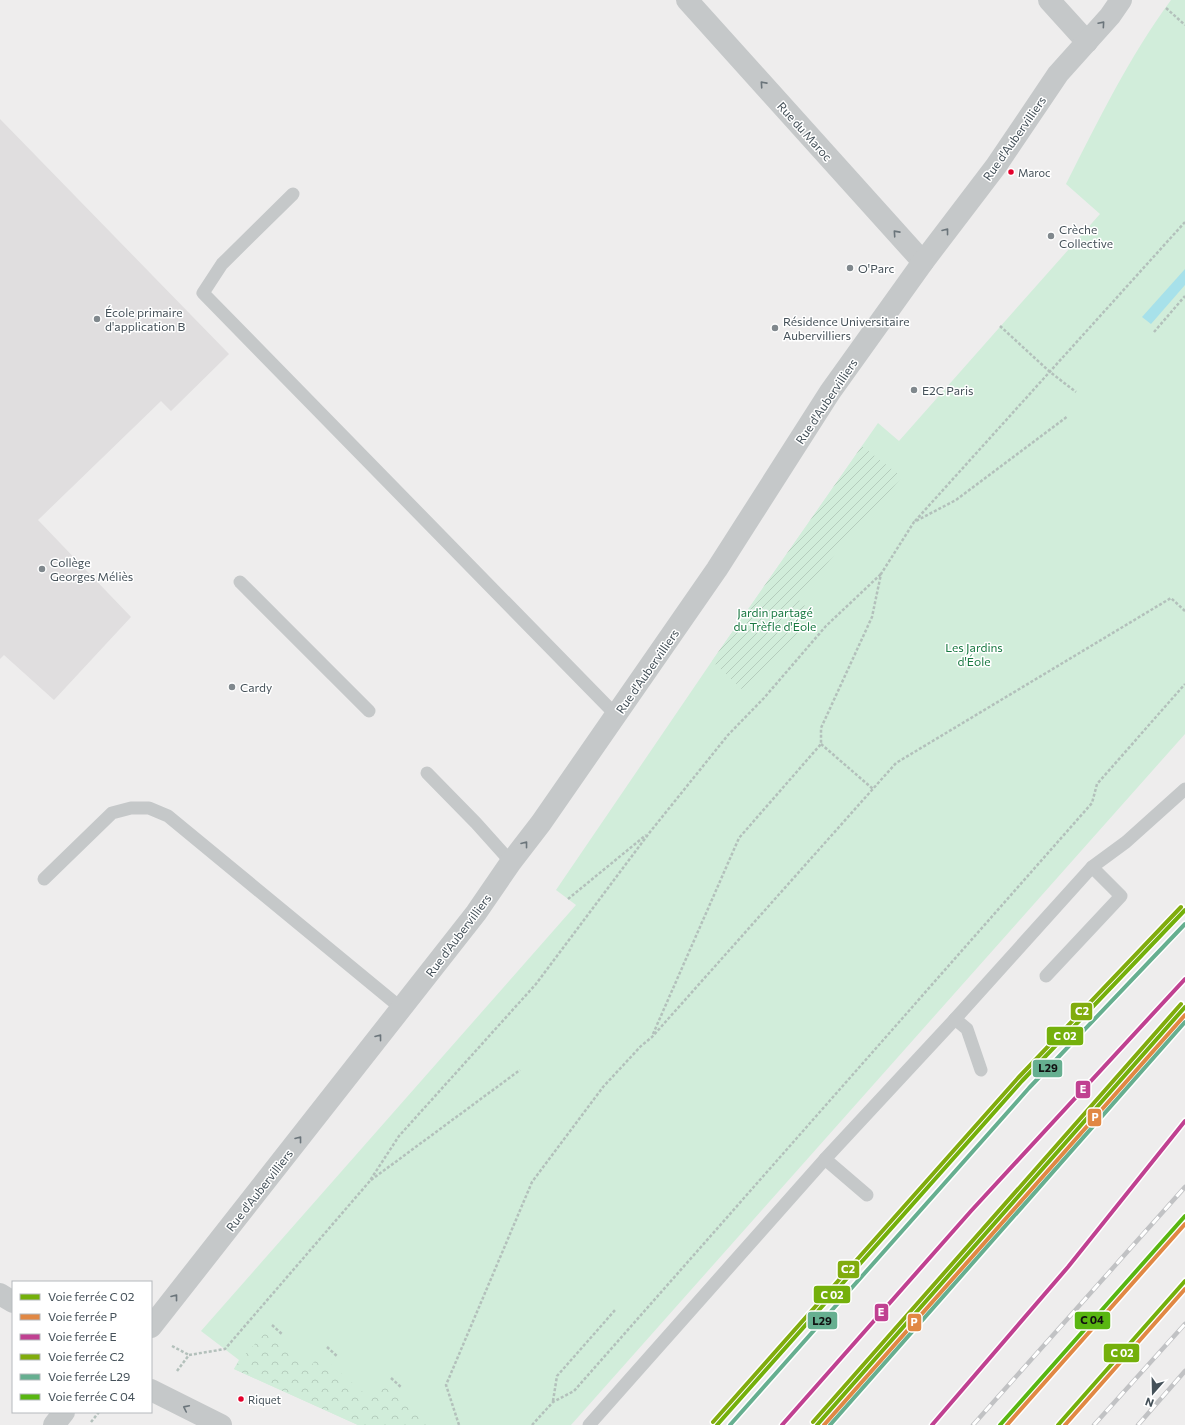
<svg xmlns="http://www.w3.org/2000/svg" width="1185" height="1425" font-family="Commissioner,sans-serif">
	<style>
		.education { fill: #e0dedf }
		.green { fill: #d1edda }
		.forest { fill: url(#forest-crowns) }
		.garden { fill: url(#garden-furrows) }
		.water { fill: #a7e1ea }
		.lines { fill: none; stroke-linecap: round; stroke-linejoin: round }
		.path { stroke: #b3c0bb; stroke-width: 2.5; stroke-dasharray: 3 2; stroke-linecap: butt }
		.service { stroke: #c5c8c9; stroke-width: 13 }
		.minor { stroke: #c5c8c9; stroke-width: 22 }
		.tertiary { stroke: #c5c8c9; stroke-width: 22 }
		.rail-casing { stroke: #c1c2c4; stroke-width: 4.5 }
		.rail { stroke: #fff; stroke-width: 3; stroke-dasharray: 9; stroke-linecap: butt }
		.rail-1-casing { stroke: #fff; stroke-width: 7 }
		.rail-2-casing { stroke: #fff; stroke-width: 7 }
		.rail-3-casing { stroke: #fff; stroke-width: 7 }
		.rail-4-casing { stroke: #fff; stroke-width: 7 }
		.rail-5-casing { stroke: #fff; stroke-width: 7 }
		.rail-6-casing { stroke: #fff; stroke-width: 7 }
		.rail-1 { stroke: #74b00b; stroke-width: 4 }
		.rail-2 { stroke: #e18844; stroke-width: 4 }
		.rail-3 { stroke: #c04191; stroke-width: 4 }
		.rail-4 { stroke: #81ac0d; stroke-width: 4 }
		.rail-5 { stroke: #66af90; stroke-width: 4 }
		.rail-6 { stroke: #59b611; stroke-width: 4 }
		.oneway { stroke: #6b757b }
		.bus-dot { fill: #e4002b; stroke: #fff; stroke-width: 1.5 }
		.poi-dot { fill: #80888d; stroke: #fff; stroke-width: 1.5 }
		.labels { text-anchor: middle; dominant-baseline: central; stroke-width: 3; stroke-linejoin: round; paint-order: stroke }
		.bus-label { font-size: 11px; fill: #455159; stroke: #fff; text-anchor: start }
		.street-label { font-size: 12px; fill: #455159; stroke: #fff }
		.poi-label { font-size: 12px; fill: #455159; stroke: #fff; text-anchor: start }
		.park-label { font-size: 12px; fill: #187841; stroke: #fff }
		.line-badge { stroke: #fff; stroke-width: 1.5 }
		.badge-label { font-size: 11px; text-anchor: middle; font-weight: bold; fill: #fff }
		.pale-badge-label { font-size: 11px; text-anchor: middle; font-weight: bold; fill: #111 }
	</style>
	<defs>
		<pattern id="forest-crowns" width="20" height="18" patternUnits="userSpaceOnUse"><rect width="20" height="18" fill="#d1edda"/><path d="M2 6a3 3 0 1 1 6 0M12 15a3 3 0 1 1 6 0" fill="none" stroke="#b5cdbd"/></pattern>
		<pattern id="garden-furrows" width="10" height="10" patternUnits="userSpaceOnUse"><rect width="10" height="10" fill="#d1edda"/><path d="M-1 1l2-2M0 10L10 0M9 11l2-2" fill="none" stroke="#b5cdbd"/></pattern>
	</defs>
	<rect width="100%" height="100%" fill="#eeeded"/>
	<!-- education -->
	<path class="education" d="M0 119 229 354 171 411 161 401 38 520 131 617 54 700 4 655 0 659Z"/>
	<!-- green -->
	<path class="green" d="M1171 0H1185V734L571 1425H358L234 1369 239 1360 201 1331 576 905 556 890 712 661 878 423 899 441 1100 214 1066 184C1098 121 1129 57 1171 0Z"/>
	<!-- forest -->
	<path class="forest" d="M265 1333 307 1370 320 1355 371 1399 385 1385 430 1425H358L234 1369 240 1360Z"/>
	<!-- garden -->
	<path class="garden" d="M862 446 902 477 797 598 814 615 746 693 712 661Z"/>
	<!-- water -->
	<path class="water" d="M1185 269V285L1151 324 1142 317Z"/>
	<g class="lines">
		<!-- path -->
		<g class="path">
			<path d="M1166 8 1185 25"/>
			<path d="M1000 326 1050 372 1076 392"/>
			<path d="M1154 332 1185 296"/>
			<path d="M915 521 1185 222"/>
			<path d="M821 744 873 789"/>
			<path d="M568 899 646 835"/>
			<path d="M653 1034 739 838 821 744V728L872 617 881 574 914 522 956 500 1068 416"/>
			<path d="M371 1180 520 1070"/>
			<path d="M272 1325 283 1335"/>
			<path d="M172 1346 189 1355"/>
			<path d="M327 1347 338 1357"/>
			<path d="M177 1371 189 1355 225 1349 369 1182 399 1136 536 984 650 832 728 735 764 698 826 626 881 574"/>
			<path d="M391 1378 402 1388"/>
			<path d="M553 1401 557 1376 616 1309"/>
			<path d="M91 1422 99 1412"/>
			<path d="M459 1425 446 1385 532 1182 603 1087 641 1046 652 1037 896 763 1171 598 1185 611"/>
			<path d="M532 1425 553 1402 574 1391 1092 803 1097 784 1185 684"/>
		</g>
		<!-- service -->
		<g class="service">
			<path d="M293 194 222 264 203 293 616 715"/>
			<path d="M240 582 369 711"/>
			<path d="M427 773 476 823 511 862"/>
			<path d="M44 879 112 813 131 808H149L168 816 401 1008"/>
			<path d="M1046 976 1121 896 1092 867"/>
			<path d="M955 1019 967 1029 981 1070"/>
			<path d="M825 1159 867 1195"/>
			<path d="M589 1425 825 1159 955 1019 1092 867 1126 842 1185 789"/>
		</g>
		<!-- minor -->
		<g class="minor">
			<path d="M687 0 923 262"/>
			<path d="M1049 0 1087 42"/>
		</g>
		<!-- tertiary -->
		<g class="tertiary">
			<path d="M0 1294 13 1302"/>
			<path d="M151 1327 476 913 511 862 541 823 717 569 830 392 923 262 996 166 1058 74 1110 16 1121 0"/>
			<path d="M151 1390 221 1425"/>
			<path d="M54 1425 64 1412"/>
		</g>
		<!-- rail casing -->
		<g class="rail-casing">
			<g id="rail">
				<path d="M973 1425 1185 1187"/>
				<path d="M1094 1425 1185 1324"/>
				<path d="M1138 1425 1185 1371"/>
			</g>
		</g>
		<!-- rail -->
		<use href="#rail" class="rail"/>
		<!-- rail-1 casing -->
		<g class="rail-1-casing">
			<g id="rail-1">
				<path d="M717 1425 1022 1081 1185 910"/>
				<path d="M817 1425 1185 1007"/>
				<path d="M1058 1425 1185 1281"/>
			</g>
		</g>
		<!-- rail-2 casing -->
		<g class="rail-2-casing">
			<g id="rail-2">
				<path d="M824 1425 1185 1015"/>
				<path d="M1007 1425 1185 1224"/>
				<path d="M1065 1425 1185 1289"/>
			</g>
		</g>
		<!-- rail-3 casing -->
		<g class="rail-3-casing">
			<g id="rail-3">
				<path d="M782 1425 971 1211 1185 979"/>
				<path d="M932 1425 1068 1267 1185 1121"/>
			</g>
		</g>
		<!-- rail-4 casing -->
		<g class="rail-4-casing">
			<g id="rail-4">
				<path d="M713 1422 1018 1078 1181 907"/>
				<path d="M813 1422 1181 1004"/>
			</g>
		</g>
		<!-- rail-5 casing -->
		<g class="rail-5-casing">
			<g id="rail-5">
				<path d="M730 1425 1029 1088 1185 924"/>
				<path d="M830 1425 1185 1022"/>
			</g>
		</g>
		<!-- rail-6 casing -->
		<g class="rail-6-casing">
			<path id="rail-6" d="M1000 1425 1185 1216"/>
		</g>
		<!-- rail-1 -->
		<use href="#rail-1" class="rail-1"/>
		<!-- rail-2 -->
		<use href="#rail-2" class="rail-2"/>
		<!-- rail-3 -->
		<use href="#rail-3" class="rail-3"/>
		<!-- rail-4 -->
		<use href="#rail-4" class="rail-4"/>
		<!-- rail-5 -->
		<use href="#rail-5" class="rail-5"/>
		<!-- rail-6 -->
		<use href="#rail-6" class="rail-6"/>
	</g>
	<!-- one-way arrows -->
	<defs><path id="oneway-chevron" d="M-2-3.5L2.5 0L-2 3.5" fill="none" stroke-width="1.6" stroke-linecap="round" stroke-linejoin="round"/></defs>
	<g class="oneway">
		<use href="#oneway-chevron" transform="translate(1102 24) rotate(-49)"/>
		<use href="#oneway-chevron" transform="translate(763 84) rotate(-132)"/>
		<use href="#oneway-chevron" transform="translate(946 231) rotate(-52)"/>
		<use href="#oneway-chevron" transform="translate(896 233) rotate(-132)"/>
		<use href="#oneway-chevron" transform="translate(525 844) rotate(-52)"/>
		<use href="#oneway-chevron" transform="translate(379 1037) rotate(-52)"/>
		<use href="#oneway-chevron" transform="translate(299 1139) rotate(-52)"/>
		<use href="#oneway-chevron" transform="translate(175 1297) rotate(-52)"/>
		<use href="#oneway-chevron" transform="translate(186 1408) rotate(-154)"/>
	</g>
	<!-- markers -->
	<g class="bus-dot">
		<circle cx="1011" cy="172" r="3.5"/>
		<circle cx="241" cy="1399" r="3.5"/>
	</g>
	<g class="poi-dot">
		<circle cx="1051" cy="236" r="4"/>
		<circle cx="850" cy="268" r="4"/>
		<circle cx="97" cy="319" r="4"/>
		<circle cx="775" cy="328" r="4"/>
		<circle cx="914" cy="390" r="4"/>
		<circle cx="42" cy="569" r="4"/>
		<circle cx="232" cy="687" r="4"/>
	</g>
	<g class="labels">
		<!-- bus labels -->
		<g class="bus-label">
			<text x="1018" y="172">Maroc</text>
			<text x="248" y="1399">Riquet</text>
		</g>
		<!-- street labels -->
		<g class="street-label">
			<text transform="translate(805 131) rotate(48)">Rue du Maroc</text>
			<text transform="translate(1014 138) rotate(-55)">Rue d'Aubervilliers</text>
			<text transform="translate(826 401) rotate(-56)">Rue d'Aubervilliers</text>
			<text transform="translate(647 671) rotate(-55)">Rue d'Aubervilliers</text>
			<text transform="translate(458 935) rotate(-53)">Rue d'Aubervilliers</text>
			<text transform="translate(259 1190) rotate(-52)">Rue d'Aubervilliers</text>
		</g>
		<!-- poi labels -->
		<g class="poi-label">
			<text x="1059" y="229">Crèche<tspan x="1059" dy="14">Collective</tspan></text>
			<text x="858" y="268">O'Parc</text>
			<text x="105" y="312">École primaire<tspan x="105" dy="14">d'application B</tspan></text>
			<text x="783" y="321">Résidence Universitaire<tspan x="783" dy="14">Aubervilliers</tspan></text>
			<text x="922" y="390">E2C Paris</text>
			<text x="50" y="562">Collège<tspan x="50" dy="14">Georges Méliès</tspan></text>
			<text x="240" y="687">Cardy</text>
		</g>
		<!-- park labels -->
		<g class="park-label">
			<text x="775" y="612">Jardin partagé<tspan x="775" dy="14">du Trèfle d'Éole</tspan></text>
			<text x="974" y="647">Les Jardins<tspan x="974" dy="14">d'Éole</tspan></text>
		</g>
	</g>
	<g class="line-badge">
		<rect x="1070" y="1002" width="23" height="19" rx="4" fill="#81ac0d"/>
		<rect x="1046" y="1026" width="38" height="20" rx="4" fill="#74b00b"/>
		<rect x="1032" y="1059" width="31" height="19" rx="4" fill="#66af90"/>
		<rect x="1075" y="1080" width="16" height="19" rx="4" fill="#c04191"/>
		<rect x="1087" y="1108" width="15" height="19" rx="4" fill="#e18844"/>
		<rect x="837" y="1260" width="23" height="19" rx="4" fill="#81ac0d"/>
		<rect x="813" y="1285" width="38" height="19" rx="4" fill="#74b00b"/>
		<rect x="874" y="1303" width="15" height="19" rx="4" fill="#c04191"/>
		<rect x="1074" y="1311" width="37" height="19" rx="4" fill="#59b611"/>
		<rect x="807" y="1311" width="31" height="19" rx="4" fill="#66af90"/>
		<rect x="907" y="1313" width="15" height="19" rx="4" fill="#e18844"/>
		<rect x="1103" y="1343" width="37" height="20" rx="4" fill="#74b00b"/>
	</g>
	<g class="badge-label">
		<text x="1082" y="1015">C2</text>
		<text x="1065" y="1040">C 02</text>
		<text x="1083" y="1093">E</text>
		<text x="1095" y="1121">P</text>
		<text x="848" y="1273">C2</text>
		<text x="832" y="1299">C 02</text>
		<text x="881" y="1316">E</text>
		<text x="914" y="1326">P</text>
		<text x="1122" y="1357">C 02</text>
	</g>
	<g class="pale-badge-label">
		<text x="1048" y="1072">L29</text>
		<text x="1092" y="1324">C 04</text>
		<text x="822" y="1325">L29</text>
	</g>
	<!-- legend -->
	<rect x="12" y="1281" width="140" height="132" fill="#ffffff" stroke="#b5b9bd"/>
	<rect x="20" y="1294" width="20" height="6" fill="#74b00b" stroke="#b5b9bd"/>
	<text x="48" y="1301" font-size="12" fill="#455159">Voie ferrée C 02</text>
	<rect x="20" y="1314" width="20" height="6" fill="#e18844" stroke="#b5b9bd"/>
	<text x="48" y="1321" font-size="12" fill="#455159">Voie ferrée P</text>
	<rect x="20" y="1334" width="20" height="6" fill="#c04191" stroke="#b5b9bd"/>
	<text x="48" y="1341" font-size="12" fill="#455159">Voie ferrée E</text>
	<rect x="20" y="1354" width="20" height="6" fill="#81ac0d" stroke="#b5b9bd"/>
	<text x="48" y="1361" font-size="12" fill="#455159">Voie ferrée C2</text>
	<rect x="20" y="1374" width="20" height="6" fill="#66af90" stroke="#b5b9bd"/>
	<text x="48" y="1381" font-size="12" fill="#455159">Voie ferrée L29</text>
	<rect x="20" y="1394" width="20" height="6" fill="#59b611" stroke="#b5b9bd"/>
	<text x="48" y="1401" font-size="12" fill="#455159">Voie ferrée C 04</text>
	<!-- north arrow -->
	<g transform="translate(1153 1393) rotate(200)" stroke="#ffffff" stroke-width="3" paint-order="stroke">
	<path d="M0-3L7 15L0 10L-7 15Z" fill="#455159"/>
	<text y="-6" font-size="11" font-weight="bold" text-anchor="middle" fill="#455159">N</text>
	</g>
</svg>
